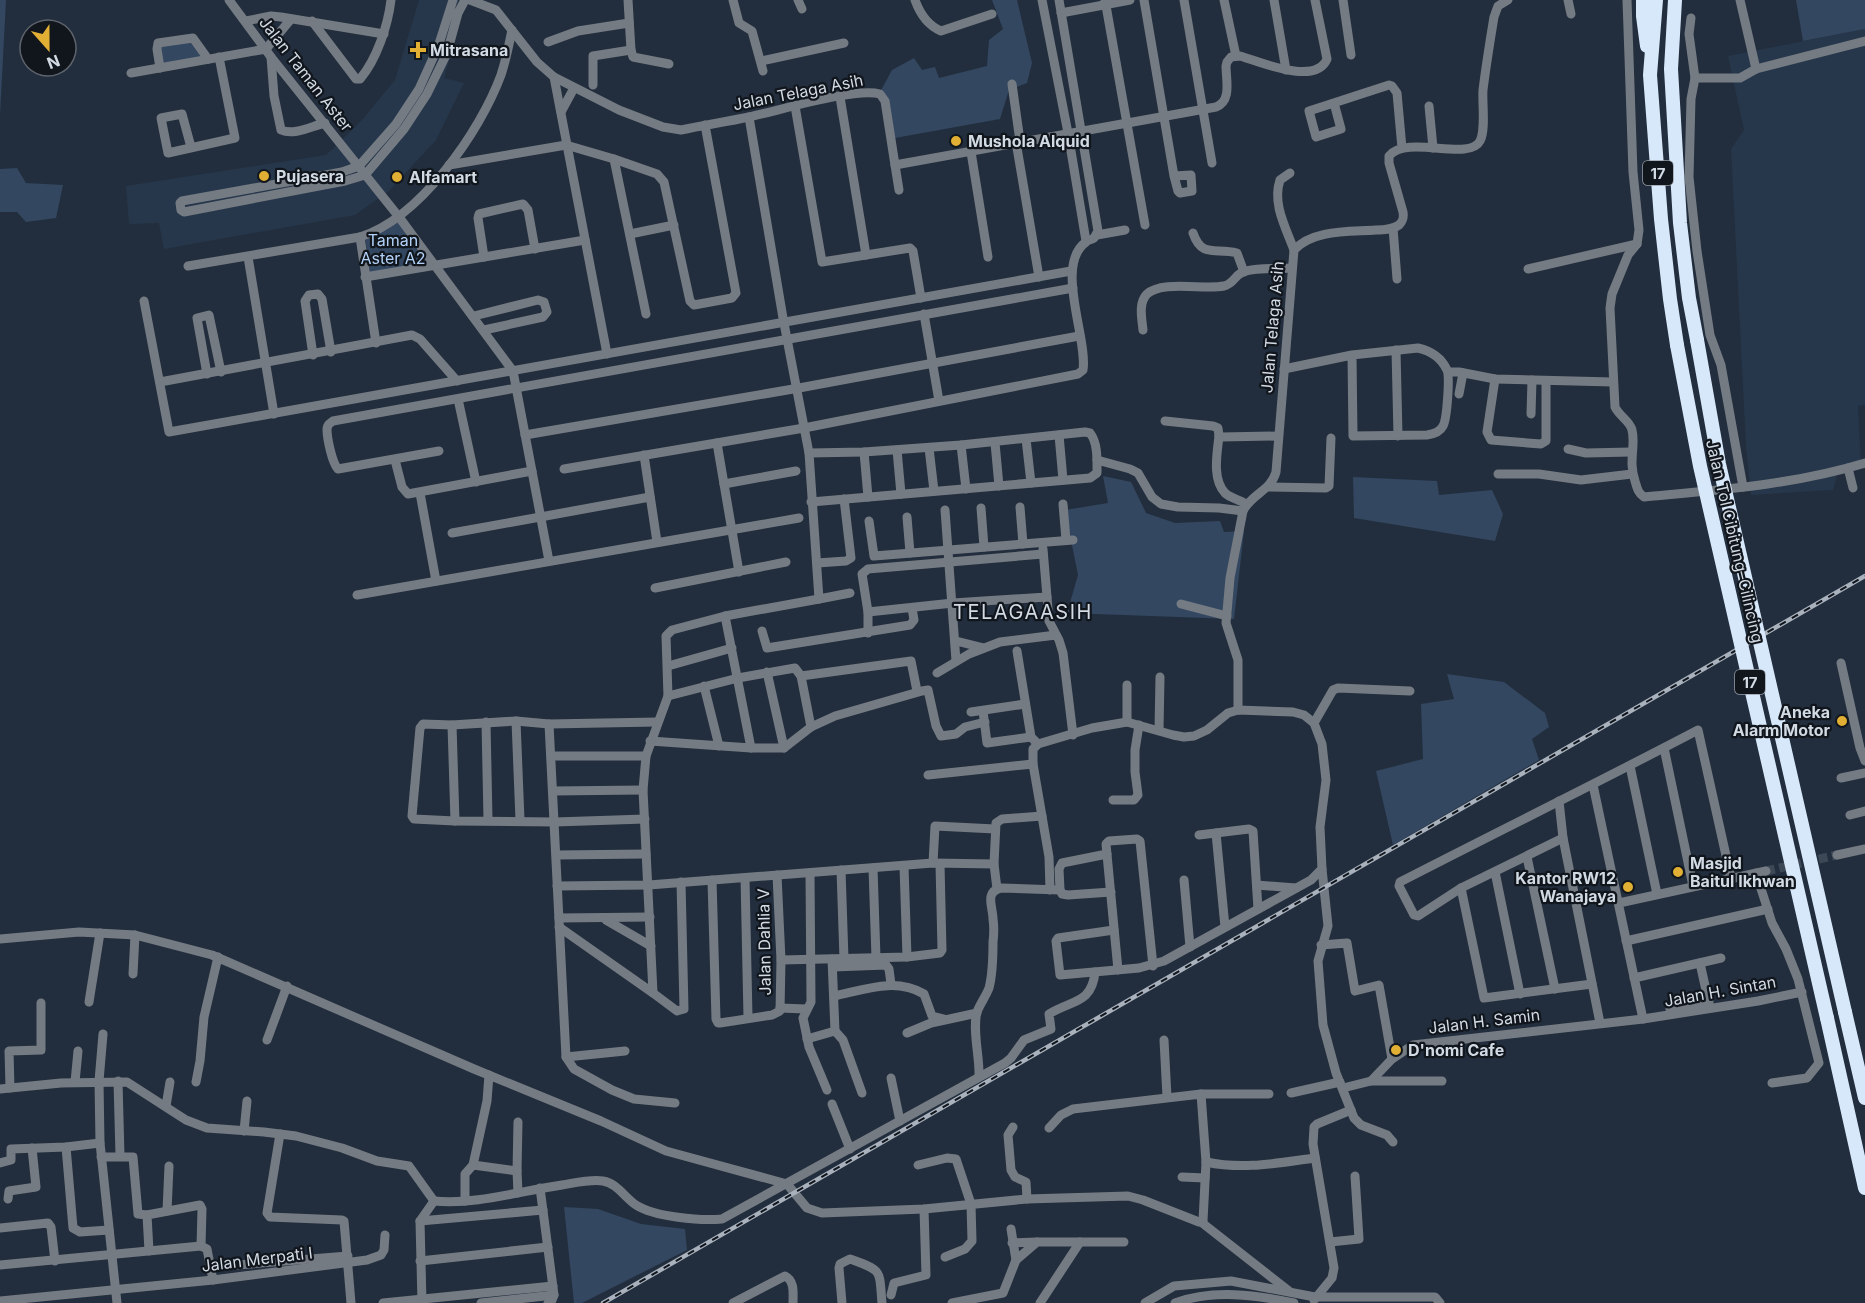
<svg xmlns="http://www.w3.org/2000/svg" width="1865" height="1303" font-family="Inter,sans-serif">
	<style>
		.built { fill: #27374b }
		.green { fill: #334760 }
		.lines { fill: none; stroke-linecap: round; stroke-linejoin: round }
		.minor-tunnel { stroke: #3c4856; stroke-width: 9; stroke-dasharray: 9 4.5; stroke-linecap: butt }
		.minor { stroke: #757b83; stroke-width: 9 }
		.highway { stroke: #d8e8fb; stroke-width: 14 }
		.rail-casing { stroke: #a8b1bc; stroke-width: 4.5 }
		.rail { stroke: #11161d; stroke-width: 2; stroke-dasharray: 7; stroke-linecap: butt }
		.highway-bridge { stroke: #d8e8fb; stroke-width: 14 }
		.poi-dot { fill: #e1af34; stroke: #11161d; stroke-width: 2 }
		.labels { text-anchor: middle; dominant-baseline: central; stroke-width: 4.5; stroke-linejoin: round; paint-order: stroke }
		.shield { fill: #11161d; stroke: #989fa8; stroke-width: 1.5 }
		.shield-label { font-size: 15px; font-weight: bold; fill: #d2dae3 }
		.poi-label { font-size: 16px; font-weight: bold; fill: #d2dae3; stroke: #11161d; text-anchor: start }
		.street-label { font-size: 16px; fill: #d2dae3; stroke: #11161d }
		.park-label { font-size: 16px; fill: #b2d1f7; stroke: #11161d }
		.quarter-label { font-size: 20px; letter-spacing: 1.5px; fill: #d2dae3; stroke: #11161d }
	</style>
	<rect width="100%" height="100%" fill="#222e3d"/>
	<!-- built -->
	<g class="built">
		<path d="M419 0H467L444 78 464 83 436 140 389 191 355 215 164 249 159 223 129 224 126 186 326 155 361 121 395 80Z"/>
		<path d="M1865 29V405L1858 406 1861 467 1837 475 1833 490 1751 495 1746 445 1731 149 1744 130 1728 56Z"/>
	</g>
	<!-- green -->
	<g class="green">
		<path d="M0 0H6L0 115Z"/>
		<path d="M992 0H1017L1032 63 1027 83 1009 90 1000 119 895 138 879 94 892 70 914 58 922 70 935 67 939 78 987 66 989 40 1003 29Z"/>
		<path d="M1796 0H1865V29L1803 41Z"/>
		<path d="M188 39 206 58 162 66 159 45Z"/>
		<path d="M17 168 26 183 63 185 56 218 26 222 17 212H0V169Z"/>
		<path d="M398 219 434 264 370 274 365 237Z"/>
		<path d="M1103 476 1131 482 1146 513 1175 523 1220 521 1224 532 1244 531 1234 619 1067 613 1078 575 1065 510 1108 503Z"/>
		<path d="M1353 477 1437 481 1439 495 1492 490 1503 514 1495 541 1354 518Z"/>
		<path d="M1447 674 1504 682 1545 713 1549 727 1532 739 1539 760 1393 845 1376 771 1423 759 1421 704 1454 699Z"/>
		<path d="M564 1207 598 1209 641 1224 685 1229 687 1250 582 1303H574Z"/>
	</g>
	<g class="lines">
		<!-- minor-tunnel -->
		<path class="minor-tunnel" d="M1766 871 1837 855"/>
		<!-- minor -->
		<g class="minor">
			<path d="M229 0 271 57 399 217 513 371 549 561"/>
			<path d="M453 0 438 47 419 89 396 124 359 166 342 172 182 201 180 203 181 210 184 212 345 181 365 175 404 129 427 94 447 53 458 13 465 0"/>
			<path d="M470 0 496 10 537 62 554 77 619 110 663 127 681 130C704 125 726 122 749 117 778 111 855 87 880 94L885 101 895 165 1216 107C1232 101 1226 80 1226 66L1227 62 1231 57 1240 56C1260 62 1316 86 1327 59L1315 0"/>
			<path d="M628 0 631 50 633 57 669 64"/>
			<path d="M733 0 739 23 752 31 763 71"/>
			<path d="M798 0 802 9"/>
			<path d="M915 0C920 14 927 25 941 31L992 14"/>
			<path d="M1042 0 1068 133 1086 241"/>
			<path d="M1105 0 1145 225"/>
			<path d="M1144 0 1174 176 1178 191 1180 193 1192 191 1191 175 1174 176"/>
			<path d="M1184 0 1212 163"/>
			<path d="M1224 0 1236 56"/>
			<path d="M1274 0 1286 70"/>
			<path d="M1343 0 1351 55"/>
			<path d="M1568 0 1571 14"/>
			<path d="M1627 0 1633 172 1639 230 1637 244 1628 255 1612 294 1610 308 1615 407C1619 416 1630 421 1632 430 1636 445 1628 461 1635 481 1637 488 1638 493 1644 497 1718 490 1793 485 1865 463"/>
			<path d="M1740 0 1756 69"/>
			<path d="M1061 13 1130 0"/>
			<path d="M1691 18 1689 34 1695 78 1691 99 1689 177 1697 251 1710 335 1721 365 1743 487"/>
			<path d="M246 21 271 16 281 17 384 34"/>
			<path d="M312 21 356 79H360C377 59 388 25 391 0"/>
			<path d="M548 42 578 31 629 23"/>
			<path d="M271 57 274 96 281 130C294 136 312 126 325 123"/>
			<path d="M761 61 844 43"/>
			<path d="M160 68 157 49 158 43 193 38 208 59"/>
			<path d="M131 73 266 49 291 19"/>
			<path d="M554 77 607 354"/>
			<path d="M1695 78H1740L1756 69 1865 41"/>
			<path d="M1012 84 1020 141"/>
			<path d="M593 85V56L631 50"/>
			<path d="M840 97 866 255"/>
			<path d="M1334 103 1341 129 1316 137 1309 111 1389 85 1392 86 1397 93 1402 148"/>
			<path d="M795 106 822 262 910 248 913 251 921 298"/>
			<path d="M1429 106 1433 148"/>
			<path d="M561 112 574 88"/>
			<path d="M1016 142 1039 277"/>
			<path d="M191 147 182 114 161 118 168 153 235 138 219 57"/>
			<path d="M971 152 988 257"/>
			<path d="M614 159 646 314"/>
			<path d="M449 165 566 145 614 159 657 174 664 182 690 301 694 305 732 298 736 293 705 125"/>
			<path d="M895 165 899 190"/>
			<path d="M1290 173 1280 180C1272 204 1286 228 1294 250"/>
			<path d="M1393 228 1397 279"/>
			<path d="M1193 233C1202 259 1216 247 1237 253L1244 272"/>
			<path d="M630 234 674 225"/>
			<path d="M1097 235 1125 230"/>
			<path d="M360 237 376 343"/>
			<path d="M248 257 274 414"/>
			<path d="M484 257 478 218 479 214 523 204 528 210 535 249"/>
			<path d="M188 266 360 237C420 218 480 132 501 75 506 60 509 45 512 30"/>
			<path d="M1528 269 1637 244"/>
			<path d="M365 277 585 240"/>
			<path d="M144 301 169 432 1071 271"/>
			<path d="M924 314 939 401"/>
			<path d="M474 316 538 300 544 302 547 312 543 317 484 330"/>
			<path d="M1143 330C1142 319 1138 303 1147 294 1162 280 1204 290 1224 286 1233 284 1234 277 1241 273 1250 267 1280 269 1292 268"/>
			<path d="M1396 350 1398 436"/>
			<path d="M313 355 305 301 309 295 318 294 322 299 331 352"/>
			<path d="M1284 369 1352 355 1418 348C1431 351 1441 357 1447 370 1450 377 1447 419 1443 426 1440 432 1434 434 1427 435L1353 436 1352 355"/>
			<path d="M1449 372H1459L1495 379 1613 382"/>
			<path d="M207 374 197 318 209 315 221 372"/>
			<path d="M1495 379 1487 432 1491 440 1541 444 1546 441V381"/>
			<path d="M160 382 412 335 420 339 457 381"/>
			<path d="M1459 394 1463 373"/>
			<path d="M458 399 476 482"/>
			<path d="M1531 414 1532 380"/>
			<path d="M1165 421 1213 426 1218 428 1219 436 1221 437 1278 436"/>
			<path d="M525 435 799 388 1079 336"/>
			<path d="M1059 435 1063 480"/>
			<path d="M1219 436C1217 454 1212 479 1225 493 1230 498 1240 500 1246 504"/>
			<path d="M1026 439 1031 483"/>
			<path d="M717 443 739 572"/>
			<path d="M995 443 999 486"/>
			<path d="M961 445 966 489"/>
			<path d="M929 448 934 491"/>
			<path d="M1568 449 1586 453 1631 452"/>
			<path d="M897 450 901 494"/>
			<path d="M439 451 338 469C332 463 327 438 327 429 328 424 329 424 333 421L1073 288"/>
			<path d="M864 452 868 497"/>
			<path d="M809 453 864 452 961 445 1085 432 1090 433C1098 443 1097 460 1097 473L1090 478 811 502"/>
			<path d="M644 455 657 542"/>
			<path d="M395 460 402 487 408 494 532 471"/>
			<path d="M1097 460 1130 469 1138 473 1152 497 1161 504 1178 507 1219 508 1243 511"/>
			<path d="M1848 468 1853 488"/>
			<path d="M564 469 804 428 1078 374 1083 370C1088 338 1054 265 1086 242 1088 240 1091 240 1094 238L1098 231 1059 0"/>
			<path d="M1498 474H1539L1581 480 1632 474"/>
			<path d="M724 484 796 471"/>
			<path d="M1269 487 1326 488 1329 486 1331 438"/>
			<path d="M420 493 436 581"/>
			<path d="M1063 504 1066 540"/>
			<path d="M1020 507 1023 544"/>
			<path d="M981 508 984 547"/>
			<path d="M945 510 956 661"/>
			<path d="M907 517 910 553"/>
			<path d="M869 521 874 556 1073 540"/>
			<path d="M452 533 650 497"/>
			<path d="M1043 549 1049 621 1059 640 1063 653 1073 735"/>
			<path d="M1043 554 868 569 862 574 868 612 953 603 1047 597"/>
			<path d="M817 563 846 561 851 558 844 499"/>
			<path d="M655 588 786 562"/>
			<path d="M357 595 799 518"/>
			<path d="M819 599 850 593"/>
			<path d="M1181 604 1227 616"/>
			<path d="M868 612V633"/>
			<path d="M725 616 751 748"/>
			<path d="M762 631 767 648 910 625 914 620 912 608"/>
			<path d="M956 641 984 648"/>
			<path d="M1017 651 1031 737 1038 744"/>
			<path d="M1841 663 1860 748 1865 761"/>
			<path d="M668 666 732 648"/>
			<path d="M767 672 784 748"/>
			<path d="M937 673 969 654 1000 642 1056 635"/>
			<path d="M801 676 911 661 917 691"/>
			<path d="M704 686 719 746"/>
			<path d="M668 696 738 678 795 668 801 676 811 727"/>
			<path d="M1238 710V660L1226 623 1230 578 1243 511C1251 494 1271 491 1276 472L1294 250C1313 229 1350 232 1376 230 1383 230 1392 230 1399 225 1403 221 1404 218 1403 212L1389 163V156C1407 134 1469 162 1480 141 1486 130 1482 103 1483 90 1486 66 1490 41 1494 17L1498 6 1508 0"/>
			<path d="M983 711 987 743 1031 737"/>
			<path d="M971 712 1025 704"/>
			<path d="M516 721 520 820"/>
			<path d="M486 722 488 820"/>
			<path d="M1127 722V685"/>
			<path d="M1314 723 1333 690 1338 688 1410 691"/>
			<path d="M549 724 566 1057 574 1069 612 1090 634 1099 675 1103"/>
			<path d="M452 725 455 821 555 822 645 819"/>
			<path d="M1159 730 1160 677"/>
			<path d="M650 741 751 748H784L811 727 835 716 922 691 928 690 936 726 941 736 956 734 965 727 985 722"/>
			<path d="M1664 748 1693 886"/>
			<path d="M551 756H646"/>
			<path d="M1630 766 1657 894"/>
			<path d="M928 775 1033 764"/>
			<path d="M1841 778 1865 773"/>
			<path d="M1593 785 1643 1019"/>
			<path d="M553 791 643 790"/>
			<path d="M1113 800H1134L1138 795 1135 772V750L1139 725"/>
			<path d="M1559 801 1563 838 1600 1023"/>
			<path d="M1850 815 1865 811"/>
			<path d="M455 821 414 819 412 816 420 728 423 724 452 725 516 721 549 724 657 722"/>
			<path d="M1216 833 1225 927"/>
			<path d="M1199 835 1249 829 1253 831 1258 909"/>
			<path d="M1563 838 1461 888 1418 916 1414 915 1399 886 1400 882C1499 831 1599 782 1698 730L1731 878"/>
			<path d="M557 855 646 854"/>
			<path d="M1837 855 1865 849"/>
			<path d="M1527 857 1555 989"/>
			<path d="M933 863 935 826 995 829"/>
			<path d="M904 866 907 957"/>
			<path d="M873 868 876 958"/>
			<path d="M841 870 844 959"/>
			<path d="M1495 872 1520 994"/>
			<path d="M810 873 811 1002 803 1018 809 1047 827 1090"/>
			<path d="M1756 873 1772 923 1786 949 1798 979 1819 1063 1807 1078 1772 1083"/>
			<path d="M745 878 748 1017"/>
			<path d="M712 880 716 1019 718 1023H720L772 1015 780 1011 781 960 777 875"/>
			<path d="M1184 880 1190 947"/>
			<path d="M1257 885 1296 888"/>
			<path d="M557 886 649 885 933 863 994 864"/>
			<path d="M1461 888 1484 998 1592 984"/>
			<path d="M997 889 994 864 996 823 1002 819 1042 816"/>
			<path d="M1050 890 1049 857 1033 764V749L1038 744 1092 728 1127 722 1173 735 1184 737 1194 736 1207 730 1228 713 1238 710 1293 712 1304 715 1314 723 1322 744 1326 780 1320 827 1322 869 1328 926 1318 961 1323 1025 1336 1073 1354 1118 1361 1125 1387 1135 1393 1142"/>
			<path d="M1060 890 1059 869 1062 863 1107 854"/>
			<path d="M1619 903 1766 871"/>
			<path d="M559 918 650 917"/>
			<path d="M606 920 651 946"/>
			<path d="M559 927 653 993 677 1011 684 1009 681 882"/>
			<path d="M1114 930 1058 938 1056 941 1060 975 1139 968 1164 961 1311 880 1322 869"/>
			<path d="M0 939 79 932 135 935 212 955 474 1069 601 1121 666 1151 787 1184 807 1208 822 1213 924 1209 1027 1199 1128 1196 1143 1200 1199 1222 1203 1221 1206 1162 1201 1094 1073 1109 1061 1115 1049 1128"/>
			<path d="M1626 941 1768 909"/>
			<path d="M1321 945 1347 943 1355 991 1379 985 1392 1059"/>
			<path d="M781 960 907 957 940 953 942 950 940 864"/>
			<path d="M1700 963 1709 1004"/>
			<path d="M833 967 886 965 889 969 891 984"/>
			<path d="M1118 970 1106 844 1109 841 1137 839 1140 841 1153 966"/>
			<path d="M133 974 135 935"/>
			<path d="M1634 978 1721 958"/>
			<path d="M653 993 643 790 646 756 668 696 666 636 672 630 725 616 819 599 809 453 783 318 749 117"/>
			<path d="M834 996C864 990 895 977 924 994L932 1016 944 1019"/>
			<path d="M89 1002 100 933"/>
			<path d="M780 1008 806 1009"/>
			<path d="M1670 1009 1709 1001"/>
			<path d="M835 1031 843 1040 862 1093"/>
			<path d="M907 1033 931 1023 977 1013"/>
			<path d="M103 1034 99 1081 100 1143 117 1303"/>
			<path d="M807 1039 835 1031 832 959"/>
			<path d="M267 1040 287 986"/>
			<path d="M1164 1040 1167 1097"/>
			<path d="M566 1057 625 1051"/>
			<path d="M979 1077C980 1059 972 1029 977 1012 980 1004 986 996 989 988 993 973 993 957 993 942 994 934 994 926 993 919 993 907 984 892 1001 888L1060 890 1062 894 1068 895 1111 892"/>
			<path d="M891 1078 900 1121"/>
			<path d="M118 1081 120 1156"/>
			<path d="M1371 1081H1442"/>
			<path d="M75 1082 78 1051"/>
			<path d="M196 1082 200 1061 204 1017 218 957"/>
			<path d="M10 1088 9 1051 41 1050V1003"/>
			<path d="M1343 1088 1371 1081 1392 1059 1413 1045 1643 1019 1758 1001 1802 992"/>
			<path d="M0 1089 61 1083 127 1082 186 1120 207 1128 264 1132 296 1136 342 1148 377 1161 409 1166 434 1201"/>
			<path d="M1291 1093 1340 1082"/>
			<path d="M1201 1094H1269"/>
			<path d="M832 1104 850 1149"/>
			<path d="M166 1106 170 1082"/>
			<path d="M1013 1127 1008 1135 1011 1170 1015 1177 1026 1182 1027 1199"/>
			<path d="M244 1131 247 1101"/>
			<path d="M280 1134 267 1213 270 1217 342 1220 344 1221 351 1303"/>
			<path d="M66 1147 73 1228 80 1232 109 1230"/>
			<path d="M101 1157H133L138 1214 147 1215"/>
			<path d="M1206 1162C1244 1170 1277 1163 1315 1158"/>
			<path d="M0 1163 11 1160V1149L66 1147 100 1143"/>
			<path d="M473 1165 517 1171 518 1193"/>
			<path d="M918 1165 947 1158 956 1159 971 1204 972 1241 965 1249 945 1257"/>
			<path d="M517 1171 518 1122"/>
			<path d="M1182 1177 1205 1178"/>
			<path d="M540 1188 554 1295 552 1300 548 1303"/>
			<path d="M8 1199 9 1191 36 1187 32 1148"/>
			<path d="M465 1201V1174L473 1165 487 1101 489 1075"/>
			<path d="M167 1211 169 1166"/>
			<path d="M420 1221 543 1210"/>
			<path d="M1201 1222 1289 1291"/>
			<path d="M0 1228 48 1223 51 1227 55 1261"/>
			<path d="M1011 1229 1016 1260"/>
			<path d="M1330 1242 1359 1239 1355 1176"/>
			<path d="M1012 1243 1037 1242"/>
			<path d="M149 1251 147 1215 200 1205 202 1209 201 1246 207 1249 213 1280"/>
			<path d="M420 1261 548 1247"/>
			<path d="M0 1265 201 1246"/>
			<path d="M212 1267 348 1256"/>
			<path d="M891 1295 894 1283 926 1275 924 1209"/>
			<path d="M1314 1300 1332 1278 1334 1268 1313 1144 1314 1127 1317 1124 1351 1110"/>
			<path d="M0 1301 213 1280 367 1260 381 1255 384 1250 385 1235"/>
			<path d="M383 1303 553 1286"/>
			<path d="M422 1303 420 1221 434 1201C477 1205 519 1191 562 1185 575 1183 590 1179 603 1181 617 1183 625 1198 636 1205 654 1217 701 1221 722 1219L1005 1063 1011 1058 1024 1040 1051 1029 1049 1014C1071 1000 1092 1004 1095 972"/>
			<path d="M481 1303 554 1295"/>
			<path d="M733 1303 785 1276C795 1281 793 1293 793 1303"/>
			<path d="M842 1303 839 1268 840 1264 850 1259C883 1271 879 1269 882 1303"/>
			<path d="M952 1303 1003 1293 1016 1260 1037 1242H1124"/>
			<path d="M1040 1303 1080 1242"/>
			<path d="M1145 1303 1174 1286 1231 1281 1315 1297H1435L1440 1303"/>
			<path d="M1175 1303C1213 1289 1256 1295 1294 1303"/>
		</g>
		<!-- highway -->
		<g class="highway">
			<path d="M1643 0V16L1647 46"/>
			<path d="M1656 0 1650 75 1661 219 1670 299 1677 345"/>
			<path d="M1675 0 1671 69 1680 223 1689 298 1697 340"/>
			<path d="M1845 1012 1865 1098"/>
			<path d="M1827 1018 1865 1188"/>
		</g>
		<!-- rail casing -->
		<g class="rail-casing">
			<path id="rail" d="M603 1303 1865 576"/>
		</g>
		<!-- rail -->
		<use href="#rail" class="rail"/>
		<!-- highway-bridge -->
		<g class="highway-bridge">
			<path d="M1697 340 1719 464 1845 1012"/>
			<path d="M1677 345 1700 466 1827 1018"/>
		</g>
	</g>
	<!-- markers -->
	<g class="poi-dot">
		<path d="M415 41h6v6h6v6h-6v6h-6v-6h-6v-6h6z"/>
		<circle cx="956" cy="141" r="6"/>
		<circle cx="264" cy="176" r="6"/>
		<circle cx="397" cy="177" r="6"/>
		<circle cx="1842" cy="721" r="6"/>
		<circle cx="1678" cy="872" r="6"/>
		<circle cx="1628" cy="887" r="6"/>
		<circle cx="1396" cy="1050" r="6"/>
	</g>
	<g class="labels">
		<!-- shield labels -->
		<g class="shield">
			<rect x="1643" y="161" width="30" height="24" rx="4.5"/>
			<rect x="1735" y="670" width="30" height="24" rx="4.5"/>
		</g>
		<g class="shield-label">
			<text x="1658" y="173">17</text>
			<text x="1750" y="682">17</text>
		</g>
		<!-- poi labels -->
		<g class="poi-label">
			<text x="430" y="50">Mitrasana</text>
			<text x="968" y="141">Mushola Alquid</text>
			<text x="276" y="176">Pujasera</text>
			<text x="409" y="177">Alfamart</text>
			<text x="1830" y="712" text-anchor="end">Aneka<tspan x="1830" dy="18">Alarm Motor</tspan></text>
			<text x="1690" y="863">Masjid<tspan x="1690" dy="18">Baitul Ikhwan</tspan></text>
			<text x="1616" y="878" text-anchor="end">Kantor RW12<tspan x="1616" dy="18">Wanajaya</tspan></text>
			<text x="1408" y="1050">D'nomi Cafe</text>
		</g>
		<!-- street labels -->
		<g class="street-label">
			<text transform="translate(306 74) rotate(52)">Jalan Taman Aster</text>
			<text transform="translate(798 92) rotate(-11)">Jalan Telaga Asih</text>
			<text transform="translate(1272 327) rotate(-85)">Jalan Telaga Asih</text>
			<text transform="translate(1735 541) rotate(77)">Jalan Tol Cibitung–Cilincing</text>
			<text transform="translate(764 942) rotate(-91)">Jalan Dahlia V</text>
			<text transform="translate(1720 991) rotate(-10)">Jalan H. Sintan</text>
			<text transform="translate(1484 1021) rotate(-7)">Jalan H. Samin</text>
			<text transform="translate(257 1259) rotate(-7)">Jalan Merpati I</text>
		</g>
		<!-- park labels -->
		<g class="park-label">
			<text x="393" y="240">Taman<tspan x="393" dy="18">Aster A2</tspan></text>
		</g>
		<!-- quarter labels -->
		<g class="quarter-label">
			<text x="1023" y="612">TELAGAASIH</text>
		</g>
	</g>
	<!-- north arrow -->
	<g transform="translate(48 48) rotate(159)"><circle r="28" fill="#11161d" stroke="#5e646c" stroke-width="1.5"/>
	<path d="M0-4.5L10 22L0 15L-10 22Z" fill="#e1af34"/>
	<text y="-9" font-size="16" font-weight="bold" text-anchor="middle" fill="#d2dae3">N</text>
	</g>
</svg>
